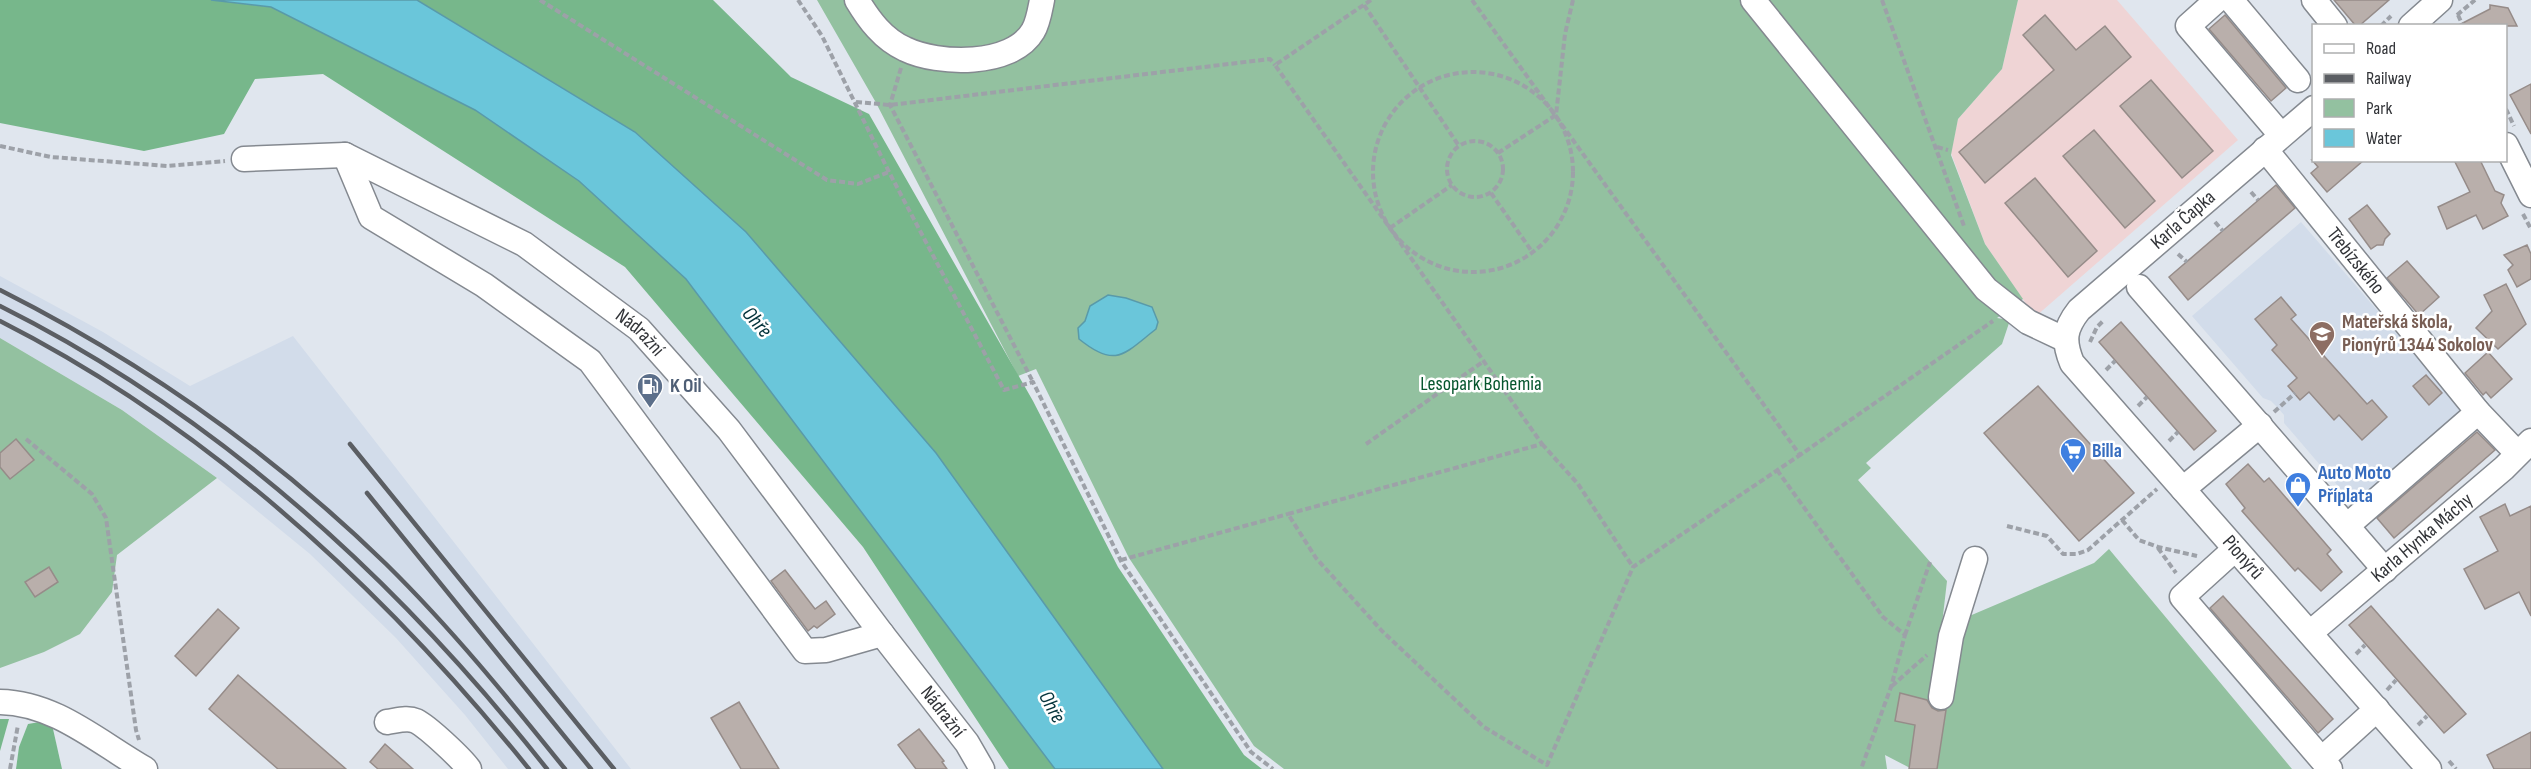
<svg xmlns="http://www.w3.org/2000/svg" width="2531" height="769" font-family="'Sofia Sans Condensed',sans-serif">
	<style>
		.industrial { fill: #efd4d5 }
		.built { fill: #d2dcea }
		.green { fill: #93c1a0 }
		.forest { fill: #77b78b }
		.water { fill: #6ac6da; stroke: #599aa9; stroke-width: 1.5 }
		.building { fill: #b9afab; stroke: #968c89; stroke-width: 1.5 }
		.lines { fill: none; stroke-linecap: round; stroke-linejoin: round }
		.minor-casing { stroke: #848990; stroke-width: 27 }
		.path { stroke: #9da1a8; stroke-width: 4; stroke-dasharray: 6 3; stroke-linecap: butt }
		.minor { stroke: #fff; stroke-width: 24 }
		.rail { stroke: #5b5e63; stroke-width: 4.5 }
		.labels { text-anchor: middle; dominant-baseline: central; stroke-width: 5; stroke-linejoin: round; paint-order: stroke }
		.street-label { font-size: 20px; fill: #323438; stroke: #fff }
		.education-label { font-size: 20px; font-weight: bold; fill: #785e54; stroke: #fff; text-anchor: start }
		.park-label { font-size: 20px; fill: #05552d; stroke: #fff }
		.service-label { font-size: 20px; font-weight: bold; fill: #4e5e75; stroke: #fff; text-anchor: start }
		.shop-label { font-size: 20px; font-weight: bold; fill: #366cbe; stroke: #fff; text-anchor: start }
		.water-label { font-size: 21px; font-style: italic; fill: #04333b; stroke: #fff }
	</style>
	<rect width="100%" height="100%" fill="#e0e6ee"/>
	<!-- industrial -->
	<path class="industrial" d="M2018 0H2117L2238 140 2035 317 1985 244 1951 153 1958 119 2002 69Z"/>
	<!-- built -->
	<g class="built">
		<path d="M2301 222 2464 411 2356 507 2284 423V415L2278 408 2271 401 2263 398 2192 316Z"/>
		<path d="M0 276 103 332 190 386 293 336 631 769H508L465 715 396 638 310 554 217 478 122 410 0 338Z"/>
	</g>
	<!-- green -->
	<g class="green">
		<path d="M817 0H2018L2002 69 1958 119 1951 155 1985 244 2023 299 1997 318 2010 320 2002 344 1866 463 1871 468 1858 480 1947 581 1939 650 1967 617 2094 563 2109 549 2292 769H1912L1885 755 1887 769H1284L1254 746 1129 558 1036 369 1018 376 875 101Z"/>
		<path d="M0 338 122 410 217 478 117 555 112 592 80 634 44 652 0 668Z"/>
	</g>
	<!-- forest -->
	<g class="forest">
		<path d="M0 0H211L271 7 475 110 579 181 686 279 1055 769H1009L863 547 625 267 323 74 255 79 224 134 144 151 0 123Z"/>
		<path d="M417 0H713L791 77 869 114 1033 401 1118 567 1244 755 1262 769H1163L936 453 746 232 635 132Z"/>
		<path d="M0 719H9L0 751Z"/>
		<path d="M51 720 62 769H16L19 747 28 724Z"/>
	</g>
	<!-- water -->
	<g class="water">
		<path d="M211 0H417L635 132 746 232 936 453 1163 769H1055L686 279 579 181 475 110 271 7Z"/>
		<path d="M1108 295 1126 298 1152 307 1158 322 1156 329C1124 354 1116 369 1079 339L1078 328 1085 321 1090 306Z"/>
	</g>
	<!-- building -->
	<g class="building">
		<path d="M2334 0H2389L2359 26H2356Z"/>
		<path d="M2490 5 2508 8 2517 26H2457L2490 9Z"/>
		<path d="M2045 15 2076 50 2105 26 2131 57 1985 183 1959 152 2054 70 2023 35Z"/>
		<path d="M2225 15 2286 88 2271 101 2209 29Z"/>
		<path d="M2151 80 2213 151 2182 178 2120 106Z"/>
		<path d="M2531 84V134L2510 95Z"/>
		<path d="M2094 130 2155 201 2125 228 2063 156Z"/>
		<path d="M2312 160H2364L2327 192 2311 173 2318 167Z"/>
		<path d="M2454 160H2480L2495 191 2504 195 2501 203 2508 216 2483 229 2476 215 2447 229 2438 207 2470 192Z"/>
		<path d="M2035 178 2097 251 2068 277 2005 203Z"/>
		<path d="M2276 185 2295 208 2188 300 2169 277Z"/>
		<path d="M2367 205 2390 234 2385 239 2383 245H2377L2371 249 2349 219Z"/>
		<path d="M2527 245 2531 254V279L2517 287 2508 270 2513 265 2504 255Z"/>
		<path d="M2407 261 2439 297 2419 315 2387 278Z"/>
		<path d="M2506 284 2526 324 2498 349 2476 328 2492 311 2484 295Z"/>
		<path d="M2281 297 2296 315 2291 319 2367 404 2372 400 2387 417 2362 440 2339 415 2334 420 2309 392 2300 400 2288 386 2297 378 2272 350 2277 345 2255 319Z"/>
		<path d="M2121 322 2216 431 2194 450 2099 342Z"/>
		<path d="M2488 352 2512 379 2491 398 2486 392 2483 395 2465 373Z"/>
		<path d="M2426 375 2442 393 2429 405 2413 386Z"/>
		<path d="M2038 386 2134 493 2079 541 1984 433Z"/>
		<path d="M2477 432 2495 450 2394 538 2377 518Z"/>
		<path d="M16 439 34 460 10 479 0 467V453Z"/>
		<path d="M2248 464 2264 482 2269 478 2331 550 2327 554 2342 572 2321 591 2298 568 2295 571 2242 511 2245 508 2226 484Z"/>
		<path d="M2505 504 2510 516 2531 506V616L2519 592 2485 609 2464 569 2498 551 2480 517Z"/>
		<path d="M49 567 58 582 35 597 25 582Z"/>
		<path d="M785 570 815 609 826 601 835 614 817 628 814 626 808 631 771 581Z"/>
		<path d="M2223 596 2333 719 2318 733 2210 608Z"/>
		<path d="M2371 606 2466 714 2444 733 2349 625Z"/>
		<path d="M218 609 239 628 196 676 175 656Z"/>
		<path d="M238 675 346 769H278L225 723 209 709Z"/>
		<path d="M1900 693 1927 700 1932 708 1938 711 1946 710 1937 769H1909L1915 725 1895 721Z"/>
		<path d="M739 702 779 769H741L711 718Z"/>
		<path d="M919 729 944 761 942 762 947 769H916L898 745Z"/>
		<path d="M2531 732V769H2494L2487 755Z"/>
		<path d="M385 744 413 769H378L370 762Z"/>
	</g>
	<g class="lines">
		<!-- minor casing -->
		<g class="minor-casing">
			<g id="minor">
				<path d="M857 0C869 20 883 39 905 49 938 65 1012 67 1033 31 1038 23 1040 10 1042 0"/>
				<path d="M1753 0 1986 289 2028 322 2066 340"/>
				<path d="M2217 0 2188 26 2281 135"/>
				<path d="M2231 0 2298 80"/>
				<path d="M2314 0 2335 26"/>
				<path d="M2411 26 2440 0"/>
				<path id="s1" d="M2314 108 2079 310C2064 329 2063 341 2072 363L2429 769"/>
				<path d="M2506 145 2531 195"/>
				<path id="s2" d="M2265 149 2478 412 2517 453"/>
				<path d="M345 155 371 217 484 285 590 361 805 651 826 650 882 634"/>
				<path id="s3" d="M244 159 345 155 524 244 639 329 729 430 882 634 967 743 982 769"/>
				<path d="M2139 287 2385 570"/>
				<path d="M2183 489 2260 425"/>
				<path d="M2348 525 2478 412"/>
				<path d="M2235 549 2182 597 2330 769"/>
				<path id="s4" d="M2310 633 2504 468 2531 441"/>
				<path d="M1941 697 1951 636 1975 559"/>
				<path d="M0 702C56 703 99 743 145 769"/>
				<path d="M387 722C396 721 407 717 416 721 428 727 461 758 469 769"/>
				<path d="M2322 759 2377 709"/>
			</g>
		</g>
		<!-- path -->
		<g class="path">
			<path d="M540 0 827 180 858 184 889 172"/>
			<path d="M798 0 822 36 889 172 1004 390 1033 382 1121 561 1251 752 1273 769"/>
			<path d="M1371 0 1275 65 1542 444 1288 514 1316 558 1382 631 1484 727 1547 765 1633 567 1800 455"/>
			<path d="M1472 0 1800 455 1993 321"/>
			<path d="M1882 0 1964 226"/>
			<path d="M1364 5 1459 146"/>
			<path d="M2457 15 2475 0"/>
			<path d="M2458 15 2463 26"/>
			<path d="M2381 26 2391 16"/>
			<path d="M901 68 890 105 1033 382"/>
			<circle cx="1473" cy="172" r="100"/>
			<path d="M856 102 890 105 1270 59 1275 65"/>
			<path d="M2506 109 2514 126"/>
			<circle cx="1475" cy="169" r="28"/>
			<path d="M0 146 51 157 167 166 225 161"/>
			<path d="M1937 147 1948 150"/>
			<path d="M1498 153 1556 115 1565 34 1573 0"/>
			<path d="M2251 192 2258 200"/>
			<path d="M1491 193 1533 253"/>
			<path d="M2523 214 2531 229"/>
			<path d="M2215 222 2223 231"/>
			<path d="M1390 228 1452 185"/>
			<path d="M2178 254 2187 262"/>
			<path d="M2090 342 2097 327 2103 321"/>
			<path d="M2106 370 2115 361"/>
			<path d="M2138 406 2147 397"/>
			<path d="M2274 412 2295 393"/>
			<path d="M26 439 92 494 106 518 136 730 139 740"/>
			<path d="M2169 441 2178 432"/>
			<path d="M1366 444 1484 361"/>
			<path d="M1542 444 1578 484 1633 567"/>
			<path d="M1777 470 1883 617 1905 635 1891 687 1861 769"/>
			<path d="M2122 520 2139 540 2158 547 2197 556"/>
			<path d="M2007 526 2047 536 2063 554H2077L2088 550 2157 489"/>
			<path d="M2158 548 2176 573"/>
			<path d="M1121 560 1288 514"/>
			<path d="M1905 635 1930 562"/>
			<path d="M2356 654 2365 645"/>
			<path d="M1892 686 1927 655"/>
			<path d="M2387 690 2396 680"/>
			<path d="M2418 725 2427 716"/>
			<path d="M2449 761 2456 769"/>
			<path d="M10 769 18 725"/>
		</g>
		<!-- minor -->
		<use href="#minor" class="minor"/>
		<!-- rail -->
		<g class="rail">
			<path d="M0 290C141 361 273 454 386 564 451 628 508 698 565 769"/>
			<path d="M0 306C218 415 397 579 547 769"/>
			<path d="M0 321C209 427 383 588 529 769"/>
			<path d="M350 444 614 769"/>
			<path d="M367 493 591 769"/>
		</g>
	</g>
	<!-- icons -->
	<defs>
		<g id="school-pin" transform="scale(1.35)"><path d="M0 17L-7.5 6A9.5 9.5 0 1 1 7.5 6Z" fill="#8d6e63" stroke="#fff"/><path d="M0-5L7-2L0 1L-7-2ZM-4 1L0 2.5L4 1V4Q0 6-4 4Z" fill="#fff"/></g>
		<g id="fuel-pin" transform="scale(1.35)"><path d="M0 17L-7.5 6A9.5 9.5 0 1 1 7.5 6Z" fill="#5c6f8a" stroke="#fff"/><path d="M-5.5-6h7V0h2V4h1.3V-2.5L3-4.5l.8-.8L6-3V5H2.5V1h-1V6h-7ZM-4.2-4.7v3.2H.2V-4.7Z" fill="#fff"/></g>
		<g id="supermarket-pin" transform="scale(1.35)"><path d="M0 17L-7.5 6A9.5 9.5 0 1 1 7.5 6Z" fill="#3f7fe0" stroke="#fff"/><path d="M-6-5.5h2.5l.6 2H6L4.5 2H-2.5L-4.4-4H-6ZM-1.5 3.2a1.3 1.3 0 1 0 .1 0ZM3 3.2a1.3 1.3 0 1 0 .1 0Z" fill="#fff"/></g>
		<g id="shop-pin" transform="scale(1.35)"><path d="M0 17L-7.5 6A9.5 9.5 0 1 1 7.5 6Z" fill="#3f7fe0" stroke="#fff"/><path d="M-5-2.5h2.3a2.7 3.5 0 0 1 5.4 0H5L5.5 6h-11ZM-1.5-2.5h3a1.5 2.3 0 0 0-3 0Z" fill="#fff"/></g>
	</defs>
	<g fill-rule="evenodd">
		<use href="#school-pin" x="2322" y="334"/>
		<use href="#fuel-pin" x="650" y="386"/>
		<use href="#supermarket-pin" x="2073" y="451"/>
		<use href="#shop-pin" x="2298" y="485"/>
	</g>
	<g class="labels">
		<!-- street labels -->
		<g class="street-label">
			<text transform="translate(2183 220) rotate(-41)">Karla Čapka</text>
			<text stroke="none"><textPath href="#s2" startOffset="144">Třebízského</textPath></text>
			<text stroke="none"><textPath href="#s3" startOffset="447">Nádražní</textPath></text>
			<text stroke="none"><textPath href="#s4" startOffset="147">Karla Hynka Máchy</textPath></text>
			<text stroke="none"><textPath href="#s1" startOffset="626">Pionýrů</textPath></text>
			<text stroke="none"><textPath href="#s3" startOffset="933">Nádražní</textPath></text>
		</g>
		<!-- education labels -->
		<g class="education-label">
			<text x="2342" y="322">Mateřská škola,<tspan x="2342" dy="23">Pionýrů 1344 Sokolov</tspan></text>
		</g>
		<!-- park labels -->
		<g class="park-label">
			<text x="1481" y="384">Lesopark Bohemia</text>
		</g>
		<!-- service labels -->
		<g class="service-label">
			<text x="670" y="386">K Oil</text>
		</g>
		<!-- shop labels -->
		<g class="shop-label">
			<text x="2092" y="451">Billa</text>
			<text x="2318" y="473">Auto Moto<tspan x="2318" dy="23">Příplata</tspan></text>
		</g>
		<!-- water labels -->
		<g class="water-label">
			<text transform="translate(757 322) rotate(49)">Ohře</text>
			<text transform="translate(1052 707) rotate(61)">Ohře</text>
		</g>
	</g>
	<!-- legend -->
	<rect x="2312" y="24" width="195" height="138" fill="#ffffff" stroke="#adaeaf" stroke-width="1.5"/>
	<rect x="2324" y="44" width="30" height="9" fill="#ffffff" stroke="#adaeaf" stroke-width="1.5"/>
	<text x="2366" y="54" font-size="18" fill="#323438">Road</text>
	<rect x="2324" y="74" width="30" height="9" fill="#5b5e63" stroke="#adaeaf" stroke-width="1.5"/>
	<text x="2366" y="84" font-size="18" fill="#323438">Railway</text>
	<rect x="2324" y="99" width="30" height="18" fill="#93c1a0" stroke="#adaeaf" stroke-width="1.5"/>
	<text x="2366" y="114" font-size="18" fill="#323438">Park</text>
	<rect x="2324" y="129" width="30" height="18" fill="#6ac6da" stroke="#adaeaf" stroke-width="1.5"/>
	<text x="2366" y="144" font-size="18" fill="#323438">Water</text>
</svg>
